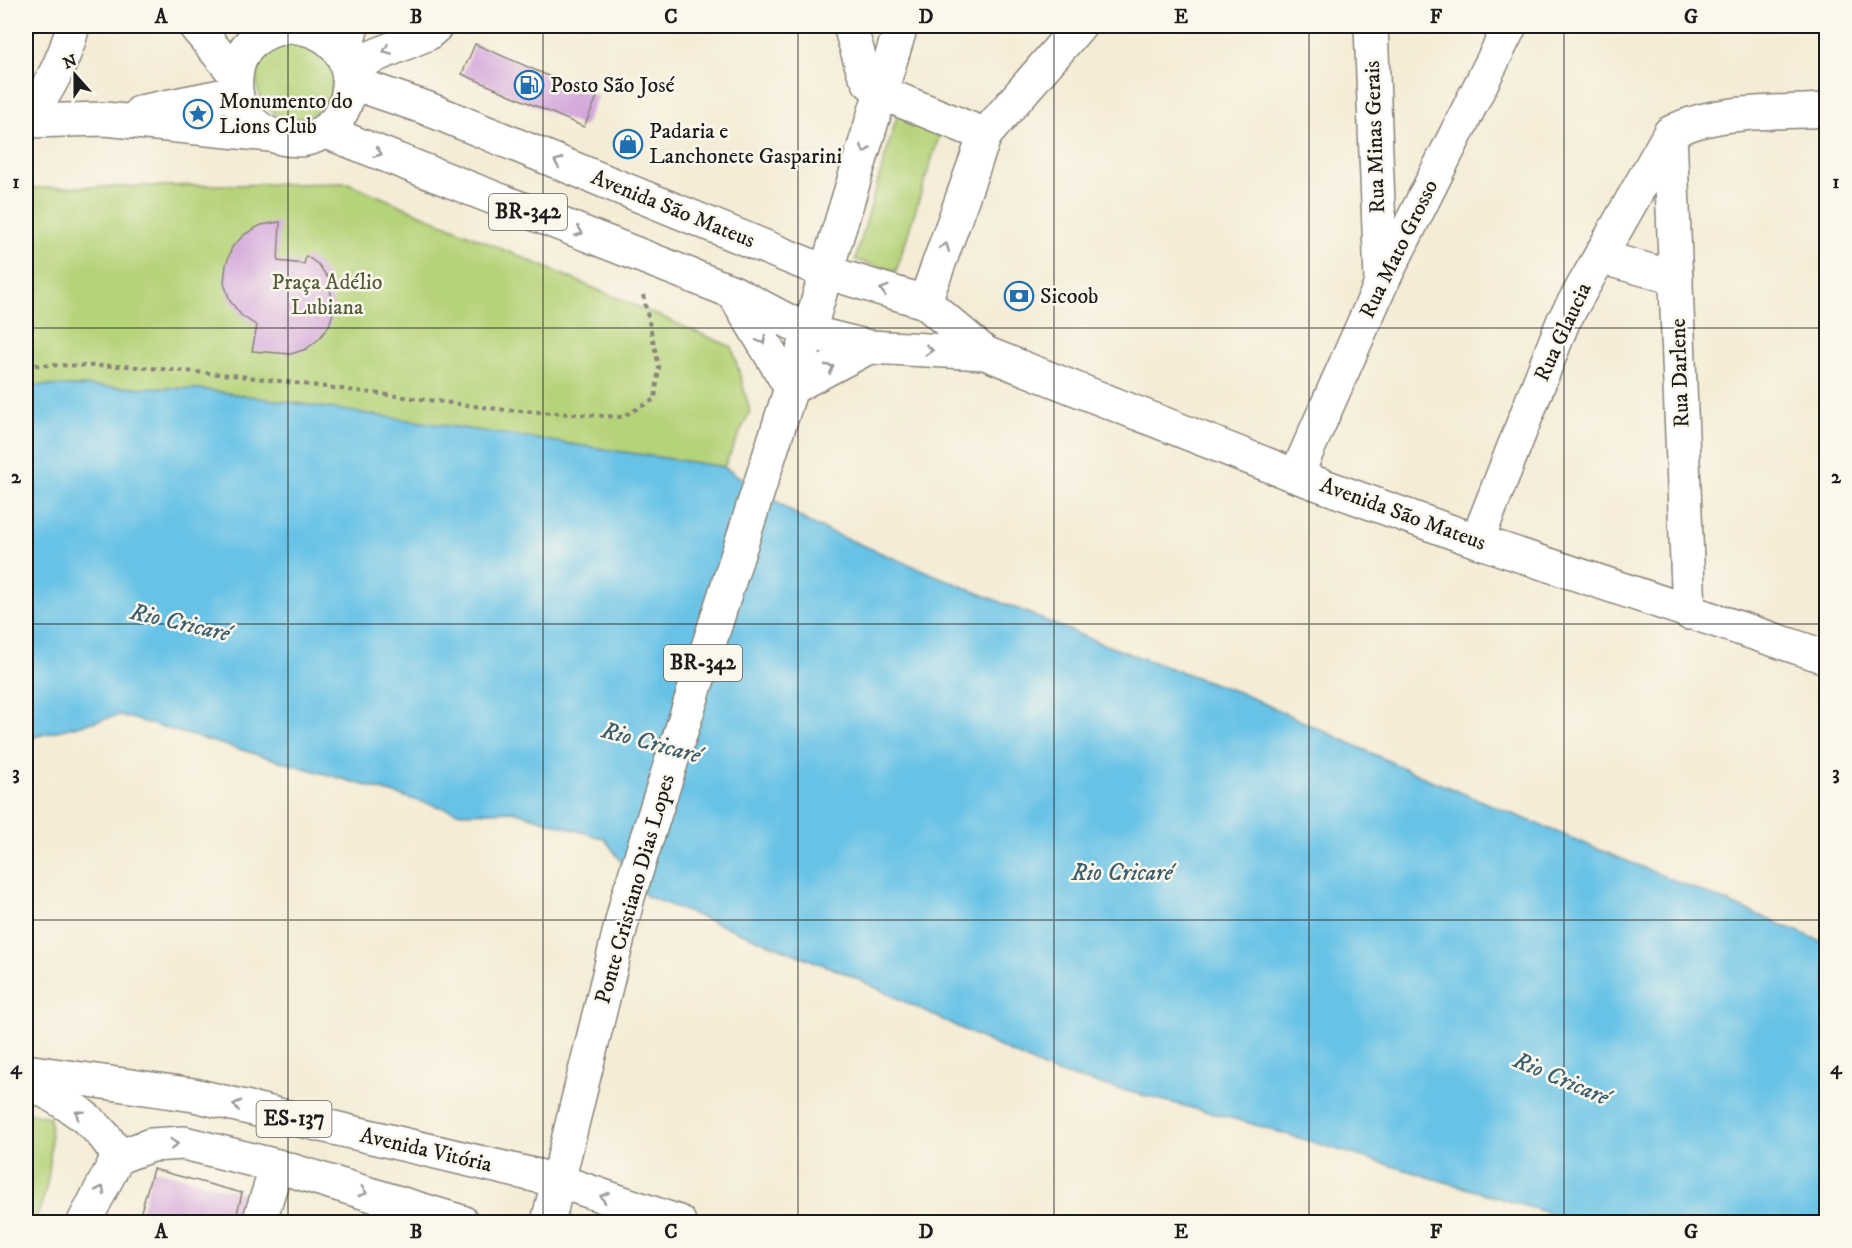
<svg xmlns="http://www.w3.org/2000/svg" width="1852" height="1248" font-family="'IM FELL DW Pica',serif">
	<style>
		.green { fill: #b5d379; stroke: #68784a; stroke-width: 1.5 }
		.water { fill: #68c2e6; stroke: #426f81; stroke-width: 1.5 }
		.building { fill: #d2a4da }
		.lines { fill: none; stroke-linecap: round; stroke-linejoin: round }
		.street-casing { stroke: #888479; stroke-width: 36 }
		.secondary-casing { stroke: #888479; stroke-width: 36 }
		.primary-casing { stroke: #888479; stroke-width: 36 }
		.path { stroke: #888479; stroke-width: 4; stroke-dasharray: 4.5 4.5; stroke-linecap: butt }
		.street { stroke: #fff; stroke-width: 33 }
		.secondary { stroke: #fff; stroke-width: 33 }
		.primary { stroke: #fff; stroke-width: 33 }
		.oneway { stroke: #999 }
		.grid { fill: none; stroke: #1c1c1c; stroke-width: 1.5; stroke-opacity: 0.55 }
		.labels { text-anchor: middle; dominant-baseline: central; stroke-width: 5; stroke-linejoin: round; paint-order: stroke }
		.shield { fill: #fbf7ec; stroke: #5f5e5a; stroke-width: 1.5 }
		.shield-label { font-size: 21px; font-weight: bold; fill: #1c1c1c }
		.poi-label { font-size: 22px; fill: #1c1c1c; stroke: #fbf7ec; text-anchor: start }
		.street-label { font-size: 22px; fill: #1c1c1c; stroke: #fbf7ec }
		.park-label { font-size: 22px; fill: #525c3d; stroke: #fbf7ec }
		.water-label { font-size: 24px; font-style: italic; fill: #3a5e6d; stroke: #fbf7ec }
		.neatline { fill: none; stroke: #1c1c1c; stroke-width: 2 }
		.grid-label { font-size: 20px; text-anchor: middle; font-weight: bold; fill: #1c1c1c }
	</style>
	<rect width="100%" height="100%" fill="#fbf7ec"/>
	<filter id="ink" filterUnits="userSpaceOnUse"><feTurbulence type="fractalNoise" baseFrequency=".0167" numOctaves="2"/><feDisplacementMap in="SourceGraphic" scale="12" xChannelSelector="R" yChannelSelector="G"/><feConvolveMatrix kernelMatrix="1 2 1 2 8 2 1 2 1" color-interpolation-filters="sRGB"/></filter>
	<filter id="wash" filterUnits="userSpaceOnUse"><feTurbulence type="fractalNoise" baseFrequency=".008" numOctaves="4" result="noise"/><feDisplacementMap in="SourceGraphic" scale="24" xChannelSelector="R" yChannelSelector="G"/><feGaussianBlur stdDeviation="1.35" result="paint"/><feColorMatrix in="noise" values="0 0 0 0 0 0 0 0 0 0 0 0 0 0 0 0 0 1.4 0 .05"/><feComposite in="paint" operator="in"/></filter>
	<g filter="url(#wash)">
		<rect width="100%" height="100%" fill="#f4ecd6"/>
		<!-- green -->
		<g class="green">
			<circle cx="295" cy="81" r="38"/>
			<path d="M900 106 943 124 896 271 855 260Z"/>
			<path d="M348 183 732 347 750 411 724 467 200 389 26 385V188Z"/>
			<path d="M26 1112 50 1117C52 1153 51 1189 34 1222H26Z"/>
		</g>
		<!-- water -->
		<path class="water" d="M26 385 200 389 724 467 811 524 1105 645 1241 693 1421 776 1826 943V1222H1579L1242 1121 1050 1071 847 974 646 896 605 839 513 811 461 813 120 715 26 739Z"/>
		<g id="blocks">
			<!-- building -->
			<g class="building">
				<path d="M475 44 597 97 584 127 462 74Z"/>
				<path d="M280 222 278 261 304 264 306 256 319 265 328 278 334 310 329 326 319 339 306 349 291 354 252 351 257 326 241 315 230 301 224 283 226 265 232 247 245 234 261 225Z"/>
				<path d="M153 1169 242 1193 235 1222H138Z"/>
			</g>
		</g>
	</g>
	<g filter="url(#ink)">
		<use href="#blocks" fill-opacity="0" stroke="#888479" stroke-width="1.5"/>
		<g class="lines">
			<!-- street casing -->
			<g class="street-casing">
				<g id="street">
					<path d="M850 26 863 70 869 82 882 93 985 135"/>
					<path d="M901 26 826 272 925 302 985 353"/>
					<path d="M1371 26 1381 279"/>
					<path d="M344 56 352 26"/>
					<path d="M348 67 427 34 436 26"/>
					<path d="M1670 133 1689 613"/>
					<path d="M1600 257 1676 278"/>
					<path d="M925 302 985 135 1079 26"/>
					<path d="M809 332 869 347 985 353 1296 476 1477 541 1826 657"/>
					<path d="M1296 476 1381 284 1510 26"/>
					<path d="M1477 541 1563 322 1670 133C1712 109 1779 113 1826 110"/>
					<path d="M259 1222 277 1166"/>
				</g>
			</g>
			<!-- secondary casing -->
			<g class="secondary-casing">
				<g id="secondary">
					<path d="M141 112 236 93"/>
					<path d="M26 121 105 119 270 135"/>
				</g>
			</g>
			<!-- primary casing -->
			<g class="primary-casing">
				<g id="primary">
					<path d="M195 26 236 75"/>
					<path d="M287 26C275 29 263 33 253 41 234 57 230 92 244 113 253 126 265 134 281 138 358 156 382 30 287 26"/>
					<path d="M350 82 426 108 826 272 809 332 628 897 548 1222"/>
					<path d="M26 121C48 90 64 62 73 26"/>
					<path d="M324 131 733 292 809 332"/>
					<path d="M733 292 791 388"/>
					<path d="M791 388 869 347"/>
					<path d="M26 1071 194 1095 559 1181 679 1222"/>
					<path d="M26 1080C59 1099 100 1120 118 1157"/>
					<path d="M118 1157 151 1145 184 1143 277 1166 462 1222"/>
					<path d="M84 1222 118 1157"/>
				</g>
			</g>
			<!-- path -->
			<path class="path" d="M26 365 126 366 232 375 506 410 622 417 655 399 659 367 643 295"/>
			<!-- street -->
			<use href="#street" class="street"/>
			<!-- secondary -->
			<use href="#secondary" class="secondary"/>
			<!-- primary -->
			<use href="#primary" class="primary"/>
		</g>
		<!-- one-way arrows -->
		<defs><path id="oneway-chevron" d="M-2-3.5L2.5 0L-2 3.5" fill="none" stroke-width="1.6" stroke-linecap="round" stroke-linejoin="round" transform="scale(1.5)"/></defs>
		<g class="oneway">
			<use href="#oneway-chevron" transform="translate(387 50) rotate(157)"/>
			<use href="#oneway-chevron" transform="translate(865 149) rotate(107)"/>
			<use href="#oneway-chevron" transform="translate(378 153) rotate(21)"/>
			<use href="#oneway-chevron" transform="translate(558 162) rotate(-158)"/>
			<use href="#oneway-chevron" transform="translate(579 232) rotate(21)"/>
			<use href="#oneway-chevron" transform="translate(945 247) rotate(-70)"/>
			<use href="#oneway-chevron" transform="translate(884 290) rotate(-164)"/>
			<use href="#oneway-chevron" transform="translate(762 340) rotate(59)"/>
			<use href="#oneway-chevron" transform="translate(929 350) rotate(3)"/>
			<use href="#oneway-chevron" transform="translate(830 368) rotate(-28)"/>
			<use href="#oneway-chevron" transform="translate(237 1105) rotate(-167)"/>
			<use href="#oneway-chevron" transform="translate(79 1114) rotate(-142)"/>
			<use href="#oneway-chevron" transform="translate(174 1144) rotate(-3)"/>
			<use href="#oneway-chevron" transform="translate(101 1190) rotate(-63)"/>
			<use href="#oneway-chevron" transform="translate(363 1192) rotate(17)"/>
			<use href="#oneway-chevron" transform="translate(604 1197) rotate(-161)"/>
		</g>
	</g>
	<!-- grid -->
	<path class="grid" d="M288 26V1222M543 26V1222M798 26V1222M1054 26V1222M1309 26V1222M1564 26V1222M26 328H1826M26 624H1826M26 920H1826"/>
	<!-- icons -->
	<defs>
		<g id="fuel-ring" transform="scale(1.5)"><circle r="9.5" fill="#fbf7ec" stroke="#1f6fb2" stroke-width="1.5"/><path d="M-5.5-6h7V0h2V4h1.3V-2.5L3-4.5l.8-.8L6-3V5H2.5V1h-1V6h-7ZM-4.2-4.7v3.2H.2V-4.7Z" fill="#1f6fb2"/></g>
		<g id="sight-ring" transform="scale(1.5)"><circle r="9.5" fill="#fbf7ec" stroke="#1f6fb2" stroke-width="1.5"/><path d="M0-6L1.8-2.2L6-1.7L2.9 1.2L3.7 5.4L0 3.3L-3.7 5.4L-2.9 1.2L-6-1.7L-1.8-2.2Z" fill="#1f6fb2"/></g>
		<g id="shop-ring" transform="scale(1.5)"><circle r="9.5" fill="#fbf7ec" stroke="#1f6fb2" stroke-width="1.5"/><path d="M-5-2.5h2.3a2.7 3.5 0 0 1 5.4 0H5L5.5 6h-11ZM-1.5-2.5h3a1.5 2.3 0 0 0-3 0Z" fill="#1f6fb2"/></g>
		<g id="bank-ring" transform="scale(1.5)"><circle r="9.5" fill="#fbf7ec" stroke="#1f6fb2" stroke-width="1.5"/><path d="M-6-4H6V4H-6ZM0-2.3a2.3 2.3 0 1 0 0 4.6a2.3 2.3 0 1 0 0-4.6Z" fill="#1f6fb2"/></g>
	</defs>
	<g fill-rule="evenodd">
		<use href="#fuel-ring" x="529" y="85"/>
		<use href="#sight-ring" x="198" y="114"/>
		<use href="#shop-ring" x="628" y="144"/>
		<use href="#bank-ring" x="1019" y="296"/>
	</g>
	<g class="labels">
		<!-- shield labels -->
		<g class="shield">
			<rect x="489" y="194" width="78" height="36" rx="4.5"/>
			<rect x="664" y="645" width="78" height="36" rx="4.5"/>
			<rect x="256.5" y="1101" width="75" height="36" rx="4.5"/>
		</g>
		<g class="shield-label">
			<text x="528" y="212">BR-342</text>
			<text x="703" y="663">BR-342</text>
			<text x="294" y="1119">ES-137</text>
		</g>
		<!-- poi labels -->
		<g class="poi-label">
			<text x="550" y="85">Posto São José</text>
			<text x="219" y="101">Monumento do<tspan x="219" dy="25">Lions Club</tspan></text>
			<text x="649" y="131">Padaria e<tspan x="649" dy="25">Lanchonete Gasparini</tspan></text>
			<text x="1040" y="296">Sicoob</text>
		</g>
		<!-- street labels -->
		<g class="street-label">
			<text transform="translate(1375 137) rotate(-92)">Rua Minas Gerais</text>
			<text transform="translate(673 209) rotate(22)">Avenida São Mateus</text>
			<text transform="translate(1399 249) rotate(-64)">Rua Mato Grosso</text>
			<text transform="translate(1563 332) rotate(-65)">Rua Glaucia</text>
			<text transform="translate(1680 373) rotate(-92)">Rua Darlene</text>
			<text transform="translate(1403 514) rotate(20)">Avenida São Mateus</text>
			<text transform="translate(635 889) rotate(-74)">Ponte Cristiano Dias Lopes</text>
			<text transform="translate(426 1150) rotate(13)">Avenida Vitória</text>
		</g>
		<!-- park labels -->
		<g class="park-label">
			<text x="327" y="282">Praça Adélio<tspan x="327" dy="25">Lubiana</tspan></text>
		</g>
		<!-- water labels -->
		<g class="water-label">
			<text transform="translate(180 623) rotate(13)">Rio Cricaré</text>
			<text transform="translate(651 743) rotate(15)">Rio Cricaré</text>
			<text x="1122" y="873">Rio Cricaré</text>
			<text transform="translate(1561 1079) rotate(23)">Rio Cricaré</text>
		</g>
	</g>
	<!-- margin -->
	<rect width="1852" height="1248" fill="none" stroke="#fbf7ec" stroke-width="66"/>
	<!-- north arrow -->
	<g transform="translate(75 75) rotate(339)" stroke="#fbf7ec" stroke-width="4.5" paint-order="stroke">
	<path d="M0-4.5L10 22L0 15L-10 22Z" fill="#1c1c1c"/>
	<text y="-9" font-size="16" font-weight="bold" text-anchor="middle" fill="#1c1c1c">N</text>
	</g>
	<rect x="33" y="33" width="1786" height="1182" class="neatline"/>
	<g class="grid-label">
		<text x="161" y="23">A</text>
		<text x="416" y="23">B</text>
		<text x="671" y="23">C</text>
		<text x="926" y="23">D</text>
		<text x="1181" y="23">E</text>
		<text x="1436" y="23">F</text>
		<text x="1691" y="23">G</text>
		<text x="16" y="188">1</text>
		<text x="1836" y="188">1</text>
		<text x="16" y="483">2</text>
		<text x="1836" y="483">2</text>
		<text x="16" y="779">3</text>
		<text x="1836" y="779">3</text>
		<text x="16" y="1074">4</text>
		<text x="1836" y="1074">4</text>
		<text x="161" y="1238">A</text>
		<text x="416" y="1238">B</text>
		<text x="671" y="1238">C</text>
		<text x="926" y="1238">D</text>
		<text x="1181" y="1238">E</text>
		<text x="1436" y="1238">F</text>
		<text x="1691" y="1238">G</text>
	</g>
</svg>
